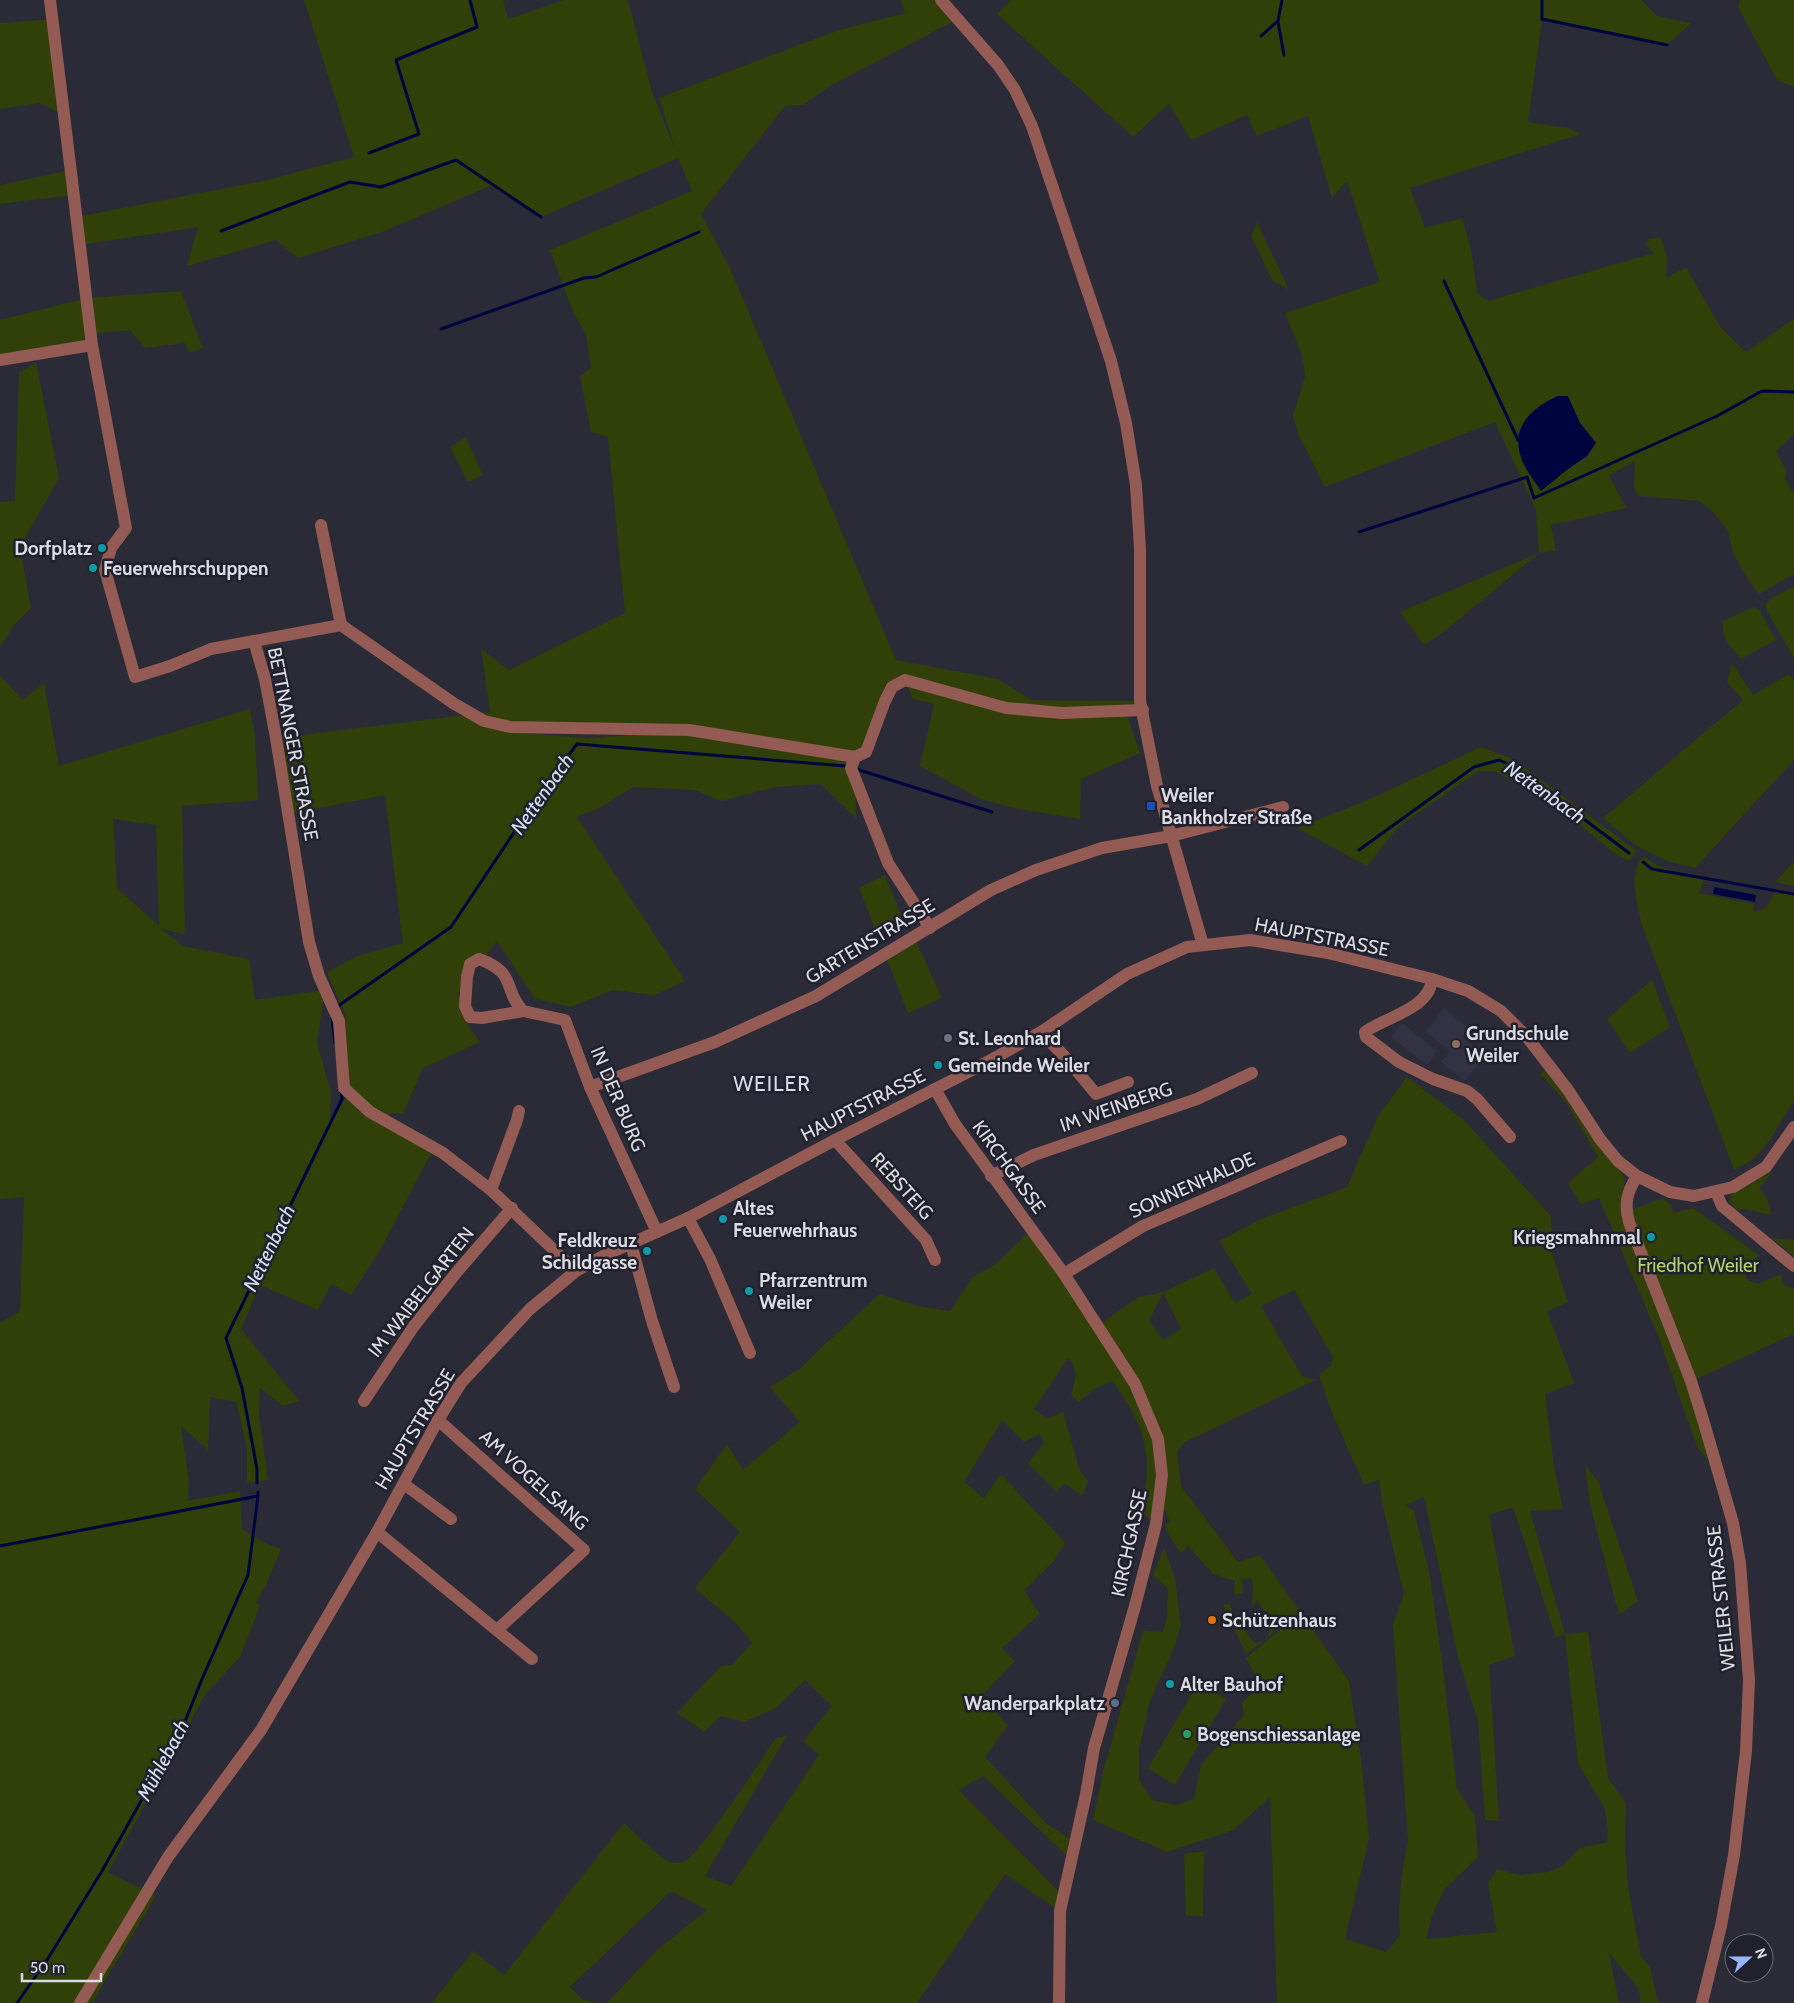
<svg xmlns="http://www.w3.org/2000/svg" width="1794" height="2003" font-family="Cabin,sans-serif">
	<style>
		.built { fill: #323244 }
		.green { fill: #313f09; fill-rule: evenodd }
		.water { fill: #01053f }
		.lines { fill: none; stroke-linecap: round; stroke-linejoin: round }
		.stream { stroke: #01053f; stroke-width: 3 }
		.minor { stroke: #935b53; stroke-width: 12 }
		.culture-dot { fill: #0f9aa8; stroke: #21212d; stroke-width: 2 }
		.transit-dot { fill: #1a4fb4; stroke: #21212d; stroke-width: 2 }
		.worship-dot { fill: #6b7280; stroke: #21212d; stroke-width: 2 }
		.education-dot { fill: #8d6e63; stroke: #21212d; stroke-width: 2 }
		.food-dot { fill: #e8710a; stroke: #21212d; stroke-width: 2 }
		.service-dot { fill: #5c6f8a; stroke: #21212d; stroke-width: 2 }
		.leisure-dot { fill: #2e9e5b; stroke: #21212d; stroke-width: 2 }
		.labels { text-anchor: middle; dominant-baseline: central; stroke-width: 5; stroke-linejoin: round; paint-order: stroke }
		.poi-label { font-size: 19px; font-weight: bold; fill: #dcdce4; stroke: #21212d; text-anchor: start }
		.street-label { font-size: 19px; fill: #dcdce4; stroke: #21212d }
		.park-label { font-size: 19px; fill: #b4d46a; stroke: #21212d }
		.water-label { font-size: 20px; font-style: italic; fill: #d7e0f3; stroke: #21212d }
		.quarter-label { font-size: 21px; letter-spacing: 1px; fill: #dbdbec; stroke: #21212d }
	</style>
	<rect width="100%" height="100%" fill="#2a2b37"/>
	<!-- built -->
	<g class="built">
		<path d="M1444 1008 1468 1028 1462 1037 1485 1055 1465 1081 1441 1062 1450 1051 1426 1032Z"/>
		<path d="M1402 1023 1437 1051 1427 1065 1391 1037Z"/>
	</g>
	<!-- green -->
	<g class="green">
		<path d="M304 0H503L508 19 564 0H628L652 92 675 149 659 98 839 30 905 13 901 0H941L958 19 828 87 803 105 785 106 701 214 729 266 896 660 998 679 1031 700 1140 701 1127 715 1140 753 1081 779 1080 819 1013 808 981 799 920 766 934 704 913 699 905 681 892 687 866 752 855 757 856 818 821 784 776 787 721 801 695 790 633 787 601 807 577 817 685 981 655 995 613 990 571 1007 535 999 497 941 458 993 467 1024 480 1042 423 1068 403 1114 390 1113 385 1124 434 1148 379 1252 351 1295 331 1284 318 1310 260 1285 241 1329 299 1401 283 1406 260 1388 259 1415 268 1480 247 1483V1448L236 1402 210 1397 208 1450 181 1426 189 1481 188 1501 240 1491 242 1529 265 1543 281 1549 266 1585 256 1602 260 1606 240 1657 206 1693 108 1872 156 1896 92 2003H0V1323L20 1311 24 1197 0 1199V676L23 700 44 683 59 766 250 709 255 735 258 800 182 806 185 935 160 928 183 946 249 959 255 1000 325 990 317 1042 331 1093 330 1124 348 1094 345 1014 327 972 357 956 403 943 385 795 288 814 276 738 490 712 481 649 509 670 625 613 608 437 591 432 580 377 591 367 586 334 573 312 550 250 692 191 678 158 541 217 490 186 382 232 298 258 276 240 187 266 198 227 80 245 76 217 263 181 354 157ZM681 731 588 738 523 733ZM113 819 156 825 159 926 117 888Z"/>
		<path d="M1010 0H1641L1657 16 1691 23 1667 45 1542 19 1528 122 1567 128 1581 134 1410 188 1425 228 1462 218 1471 249 1477 293 1488 301 1654 253 1646 245 1649 239 1660 237 1667 256 1666 278 1686 267 1721 328 1746 352 1794 319V434L1776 451 1786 470 1785 479 1794 493V574L1759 594 1750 583 1734 555 1728 531 1712 511 1699 501 1639 496 1634 488 1635 461 1609 475 1626 508 1551 525 1556 551 1539 553 1446 630 1424 645 1400 612 1539 553 1536 510 1495 422 1325 487 1298 434 1293 415 1305 377 1302 355 1285 313 1380 282 1347 181 1332 198 1308 116 1257 136 1247 115 1191 140 1169 104 1133 137 997 14ZM1558 396H1567L1580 423 1596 443 1587 456 1568 469 1517 435C1529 414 1536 406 1558 396Z"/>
		<path d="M1740 0H1794V87L1777 80 1738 7Z"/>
		<path d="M52 19 64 115 39 103 0 109V23Z"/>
		<path d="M71 170 74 195 0 204V185Z"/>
		<path d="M1257 222 1289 290 1272 280 1251 236Z"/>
		<path d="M181 291 203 348 189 353 185 343 145 348 130 330 91 334 92 345 0 360V320L87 298Z"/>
		<path d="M36 362 59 478 20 547 31 608 14 625 0 647V502L15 501 19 373Z"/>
		<path d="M466 437 483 475 468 482 450 447Z"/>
		<path d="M1794 586V658L1766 609V603L1772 598Z"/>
		<path d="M1753 607 1759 610 1776 640 1741 659C1731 648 1721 637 1723 621Z"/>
		<path d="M1732 663 1753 695 1789 674 1794 680V760L1695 868 1667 861 1637 846 1603 818 1743 700 1727 682Z"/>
		<path d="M1481 747 1513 759 1637 851 1629 861 1614 853 1547 798 1494 771H1478L1398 827 1367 866 1297 828 1368 800Z"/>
		<path d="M1644 856C1660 871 1685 873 1705 877L1699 893 1754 904 1753 911C1767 913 1771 899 1776 889L1794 892V1101L1769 1141 1754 1159 1734 1170 1643 928C1638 910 1627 870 1644 856Z"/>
		<path d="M1794 862V886L1775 882Z"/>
		<path d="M885 875 903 921 877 934 859 888Z"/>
		<path d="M915 939 942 998 908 1013 885 954Z"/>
		<path d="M1652 980 1670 1027 1630 1053 1607 1019Z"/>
		<path d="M1545 1070 1578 1112 1604 1152 1622 1172 1625 1182 1623 1216 1720 1473 1697 1447 1659 1338 1599 1198 1581 1204 1568 1183 1598 1157 1565 1101 1540 1074Z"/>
		<path d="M1407 1077 1463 1119 1551 1216 1552 1253 1568 1302 1547 1311 1574 1383 1545 1394 1554 1466 1563 1509 1530 1511 1565 1634 1588 1632 1608 1778 1626 1803 1625 1844 1628 1887 1641 1957 1650 1967 1658 2003H1640L1639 1989 1609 1953 1619 2003H1277L1270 1797 1234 1830 1167 1852 1093 1820 1103 1772 1143 1631 1163 1632 1167 1618 1168 1589 1153 1575 1164 1548 1175 1578 1181 1625 1175 1645 1150 1701 1139 1749V1780L1152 1800 1176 1805 1194 1799 1201 1765 1244 1715 1242 1703 1260 1685 1246 1658 1288 1623 1279 1617 1281 1624 1268 1638 1271 1621 1257 1600 1252 1607 1253 1582 1250 1578 1239 1580 1242 1581 1243 1593 1234 1595 1235 1581 1213 1574 1188 1546 1182 1553C1174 1543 1167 1536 1165 1524L1170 1522 1160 1501 1156 1524 1140 1511C1155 1458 1145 1424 1112 1381L1094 1389 1079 1402 1071 1395C1075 1381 1080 1370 1068 1358L1034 1409 1047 1419 1063 1412 1080 1471 1088 1481 1082 1496 1064 1483 1057 1492 1028 1463 1044 1443 1040 1434 1024 1442 1002 1420 964 1482 984 1498 1001 1474 1065 1543 1054 1561 1024 1590 1040 1614 1002 1648 1015 1661 981 1697 1008 1725 985 1757 1046 1823 1076 1843 1072 1861 983 1776 959 1790 1064 1897 1060 1911 1005 1874 917 2003H607L657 1950 707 1910 671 1891 570 1987 582 1999 595 2003H432L473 1951 504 1975 624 1823C634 1832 659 1858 671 1862 674 1863 681 1863 683 1862 698 1857 762 1759 775 1739L787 1735 705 1876 731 1886 819 1755 803 1741 832 1706 805 1680 776 1708 744 1722 721 1716 704 1732 677 1713 721 1666 732 1665 752 1643 738 1625 695 1588 740 1532 695 1489 727 1444 743 1470 800 1422 770 1387 800 1369 823 1346 880 1294 918 1306 950 1311 973 1277 997 1263 1031 1230 1097 1326 1139 1297 1163 1292 1214 1268 1235 1303 1252 1294 1219 1241 1261 1219 1347 1187 1378 1116ZM1294 1290 1333 1357 1331 1365 1319 1375 1332 1413 1364 1485 1379 1480 1382 1502 1404 1594 1393 1624 1408 1841C1401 1873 1398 1903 1400 1936L1386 1952 1345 1939 1369 1839 1362 1766 1349 1681 1260 1555 1238 1562 1181 1486 1177 1451 1185 1442 1315 1380 1302 1376 1261 1306ZM1163 1293 1181 1329 1163 1340 1149 1321ZM1424 1497 1459 1661 1478 1721 1485 1820 1499 1821 1489 1665 1515 1656 1489 1515 1513 1507 1556 1638 1565 1634 1578 1763 1605 1809 1608 1834 1607 1842 1580 1848 1563 1866 1548 1872 1520 1875 1497 1869 1488 1883 1497 1932 1426 1939 1432 1915 1444 1890 1478 1857 1475 1816 1457 1789 1443 1668 1430 1576 1414 1511 1406 1505Z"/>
		<path d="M1773 1171 1759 1188 1767 1198 1771 1215 1744 1209 1736 1210 1729 1201 1733 1193Z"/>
		<path d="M1662 1198 1670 1204 1674 1213 1693 1208 1760 1256 1741 1264 1748 1280 1758 1284 1781 1274 1783 1284 1794 1289V1334L1694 1380 1631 1210Z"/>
		<path d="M1771 1238 1794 1240V1256Z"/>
		<path d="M1585 1465 1598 1481 1638 1601 1619 1615 1590 1504Z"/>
		<path d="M1229 1604 1251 1639 1256 1643 1265 1640 1246 1654 1223 1605Z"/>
		<path d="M1199 1682 1226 1699 1175 1785 1148 1768Z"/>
		<path d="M1204 1851 1203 1917 1186 1915 1184 1854Z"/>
	</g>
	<!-- water -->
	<g class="water">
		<path d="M1558 396H1568L1580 423 1596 443 1587 456 1568 469 1541 491C1534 480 1523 467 1520 454 1512 424 1534 407 1558 396Z"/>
		<path d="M1714 887 1756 895 1755 902 1713 894Z"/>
	</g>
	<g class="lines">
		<!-- stream -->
		<g class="stream">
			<path d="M1542 0V19L1667 45"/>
			<path d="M1278 22 1284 55"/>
			<path d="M1261 36 1278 21 1282 0"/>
			<path d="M369 153 419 134 396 60 477 27 470 0"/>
			<path d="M221 231 350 182 381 187 456 160 541 217"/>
			<path d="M1444 281 1518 440"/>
			<path d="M441 329 584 278 596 277 699 232"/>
			<path d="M1359 532 1527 477 1534 498 1717 416 1762 391 1794 392"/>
			<path d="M856 769 992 812"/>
			<path d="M1359 850 1474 767 1499 760 1516 768 1629 853"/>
			<path d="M1643 862 1652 869 1794 894"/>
			<path d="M338 1007 341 1004 451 927 539 795 577 744 845 766"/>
			<path d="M332 1017 335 1043"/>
			<path d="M257 1483V1469L242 1388 226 1338 342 1099 341 1091"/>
			<path d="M0 1546 258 1496V1492"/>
			<path d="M17 2003 47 1960 102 1871 184 1724 202 1679 248 1575 258 1496"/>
		</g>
		<!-- minor -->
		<g class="minor">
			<path d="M50 0 92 345 126 528 111 548 105 570 135 677 170 666 211 649 254 641 265 679 276 738 309 942 319 976 339 1021 344 1088 370 1112 443 1153 491 1190 576 1271"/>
			<path d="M941 0 998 65 1015 90 1032 126 1111 361 1126 423 1136 485 1140 549V701L1157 786 1203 945"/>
			<path d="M0 360 92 345"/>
			<path d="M321 525 341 625"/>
			<path d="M254 641 341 625 453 703 484 721 510 727 689 730 855 757 851 768 888 863 930 928"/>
			<path d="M855 757 866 752 885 701 892 687 905 680 1006 708 1062 713 1143 710"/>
			<path d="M1432 979C1430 1009 1385 1017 1365 1032L1366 1037 1399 1062 1433 1079 1467 1091 1477 1099 1510 1137"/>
			<path d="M523 1011C502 989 518 973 479 959L470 964 467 977 465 1006 470 1017 482 1018 523 1011 565 1020 590 1087 657 1232"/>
			<path d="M1041 1032 1066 1058 1096 1094 1128 1082"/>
			<path d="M590 1087 715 1042 816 996 991 890 1036 870 1102 848 1171 836 1283 807"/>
			<path d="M935 1089 955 1124 1064 1274 1135 1384 1158 1439 1162 1475 1156 1524 1135 1606 1094 1748 1086 1794 1060 1911 1059 2003"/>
			<path d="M835 1140 926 1240 935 1260"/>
			<path d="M991 1176 1034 1155 1197 1099 1252 1073"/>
			<path d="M1637 1176C1627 1192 1624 1204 1629 1222L1691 1381 1704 1423 1733 1523 1740 1563 1749 1680 1746 1751 1734 1855 1721 1926 1702 2003"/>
			<path d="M491 1190 517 1120 519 1111"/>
			<path d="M1716 1192 1722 1206 1794 1266"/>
			<path d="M688 1218 710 1259 750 1353"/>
			<path d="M631 1244 652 1321 674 1387"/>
			<path d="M1064 1274 1143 1226 1341 1141"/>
			<path d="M364 1401 414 1326 456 1273 512 1208"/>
			<path d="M438 1420 584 1550 497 1630"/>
			<path d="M404 1484 451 1519"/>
			<path d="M377 1532 532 1659"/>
			<path d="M80 2003 168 1857 261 1730 377 1532 438 1420 461 1383 530 1309 576 1271 605 1255 688 1218 835 1140 982 1065 1041 1032 1127 974 1187 947 1250 940 1328 953 1432 979 1468 991 1501 1011 1527 1037 1568 1090 1600 1139 1618 1161 1637 1176 1670 1192 1694 1196 1733 1187 1766 1167 1794 1127"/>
		</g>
	</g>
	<!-- markers -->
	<g class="culture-dot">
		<circle cx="102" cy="548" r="5"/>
		<circle cx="93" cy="568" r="5"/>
		<circle cx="938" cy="1065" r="5"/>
		<circle cx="723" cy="1219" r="5"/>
		<circle cx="1651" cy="1237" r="5"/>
		<circle cx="647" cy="1251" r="5"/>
		<circle cx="749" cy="1291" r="5"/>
		<circle cx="1170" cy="1684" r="5"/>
	</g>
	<rect class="transit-dot" x="1146" y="801" width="10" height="10" rx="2.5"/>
	<circle class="worship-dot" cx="948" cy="1038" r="5"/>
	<circle class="education-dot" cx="1456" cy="1044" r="5"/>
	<circle class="food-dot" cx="1212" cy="1620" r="5"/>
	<circle class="service-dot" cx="1115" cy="1703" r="5"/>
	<circle class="leisure-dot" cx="1187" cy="1734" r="5"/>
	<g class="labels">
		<!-- poi labels -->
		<g class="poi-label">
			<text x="92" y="548" text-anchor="end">Dorfplatz</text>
			<text x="103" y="568">Feuerwehrschuppen</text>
			<text x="1161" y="795">Weiler<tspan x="1161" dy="22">Bankholzer Straße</tspan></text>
			<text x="1466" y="1033">Grundschule<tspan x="1466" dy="22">Weiler</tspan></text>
			<text x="958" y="1038">St. Leonhard</text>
			<text x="948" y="1065">Gemeinde Weiler</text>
			<text x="733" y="1208">Altes<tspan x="733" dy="22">Feuerwehrhaus</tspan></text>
			<text x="1641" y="1237" text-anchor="end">Kriegsmahnmal</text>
			<text x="637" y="1240" text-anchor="end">Feldkreuz<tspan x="637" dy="22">Schildgasse</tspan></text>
			<text x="759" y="1280">Pfarrzentrum<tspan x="759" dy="22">Weiler</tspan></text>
			<text x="1222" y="1620">Schützenhaus</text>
			<text x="1180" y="1684">Alter Bauhof</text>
			<text x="1105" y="1703" text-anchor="end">Wanderparkplatz</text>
			<text x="1197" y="1734">Bogenschiessanlage</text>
		</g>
		<!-- street labels -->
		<g class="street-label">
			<text transform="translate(293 744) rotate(79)">BETTNANGER STRASSE</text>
			<text transform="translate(1322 937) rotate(11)">HAUPTSTRASSE</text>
			<text transform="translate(870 941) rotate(-31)">GARTENSTRASSE</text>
			<text transform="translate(618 1099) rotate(67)">IN DER BURG</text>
			<text transform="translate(863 1105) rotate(-27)">HAUPTSTRASSE</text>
			<text transform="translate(1116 1107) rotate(-19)">IM WEINBERG</text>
			<text transform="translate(1009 1167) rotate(54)">KIRCHGASSE</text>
			<text transform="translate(1192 1185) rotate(-24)">SONNENHALDE</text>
			<text transform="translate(902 1186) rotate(48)">REBSTEIG</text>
			<text transform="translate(421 1292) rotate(-52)">IM WAIBELGARTEN</text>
			<text transform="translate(415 1429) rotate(-59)">HAUPTSTRASSE</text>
			<text transform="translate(534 1480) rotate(42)">AM VOGELSANG</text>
			<text transform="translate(1129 1543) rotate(-78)">KIRCHGASSE</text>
			<text transform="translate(1721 1598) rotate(-96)">WEILER STRASSE</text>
		</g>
		<!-- park labels -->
		<g class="park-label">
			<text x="1698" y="1265">Friedhof Weiler</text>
		</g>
		<!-- water labels -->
		<g class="water-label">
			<text transform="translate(1545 792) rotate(35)">Nettenbach</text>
			<text transform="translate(542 794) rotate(-55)">Nettenbach</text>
			<text transform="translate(269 1248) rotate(-64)">Nettenbach</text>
			<text transform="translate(163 1760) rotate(-62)">Mühlebach</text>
		</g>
		<!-- quarter labels -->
		<g class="quarter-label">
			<text x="772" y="1083">WEILER</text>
		</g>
	</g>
	<!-- north arrow -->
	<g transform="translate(1749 1958) rotate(69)"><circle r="24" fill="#21212d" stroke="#6c6c76"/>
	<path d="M0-4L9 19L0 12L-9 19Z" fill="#96b6fd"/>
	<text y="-8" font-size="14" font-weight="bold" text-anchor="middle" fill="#dcdce4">N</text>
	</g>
	<!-- scale -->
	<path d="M22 1973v8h79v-8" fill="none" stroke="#dcdce4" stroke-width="2.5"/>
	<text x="30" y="1973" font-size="15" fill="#dcdce4" stroke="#21212d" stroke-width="4" paint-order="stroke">50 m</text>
</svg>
